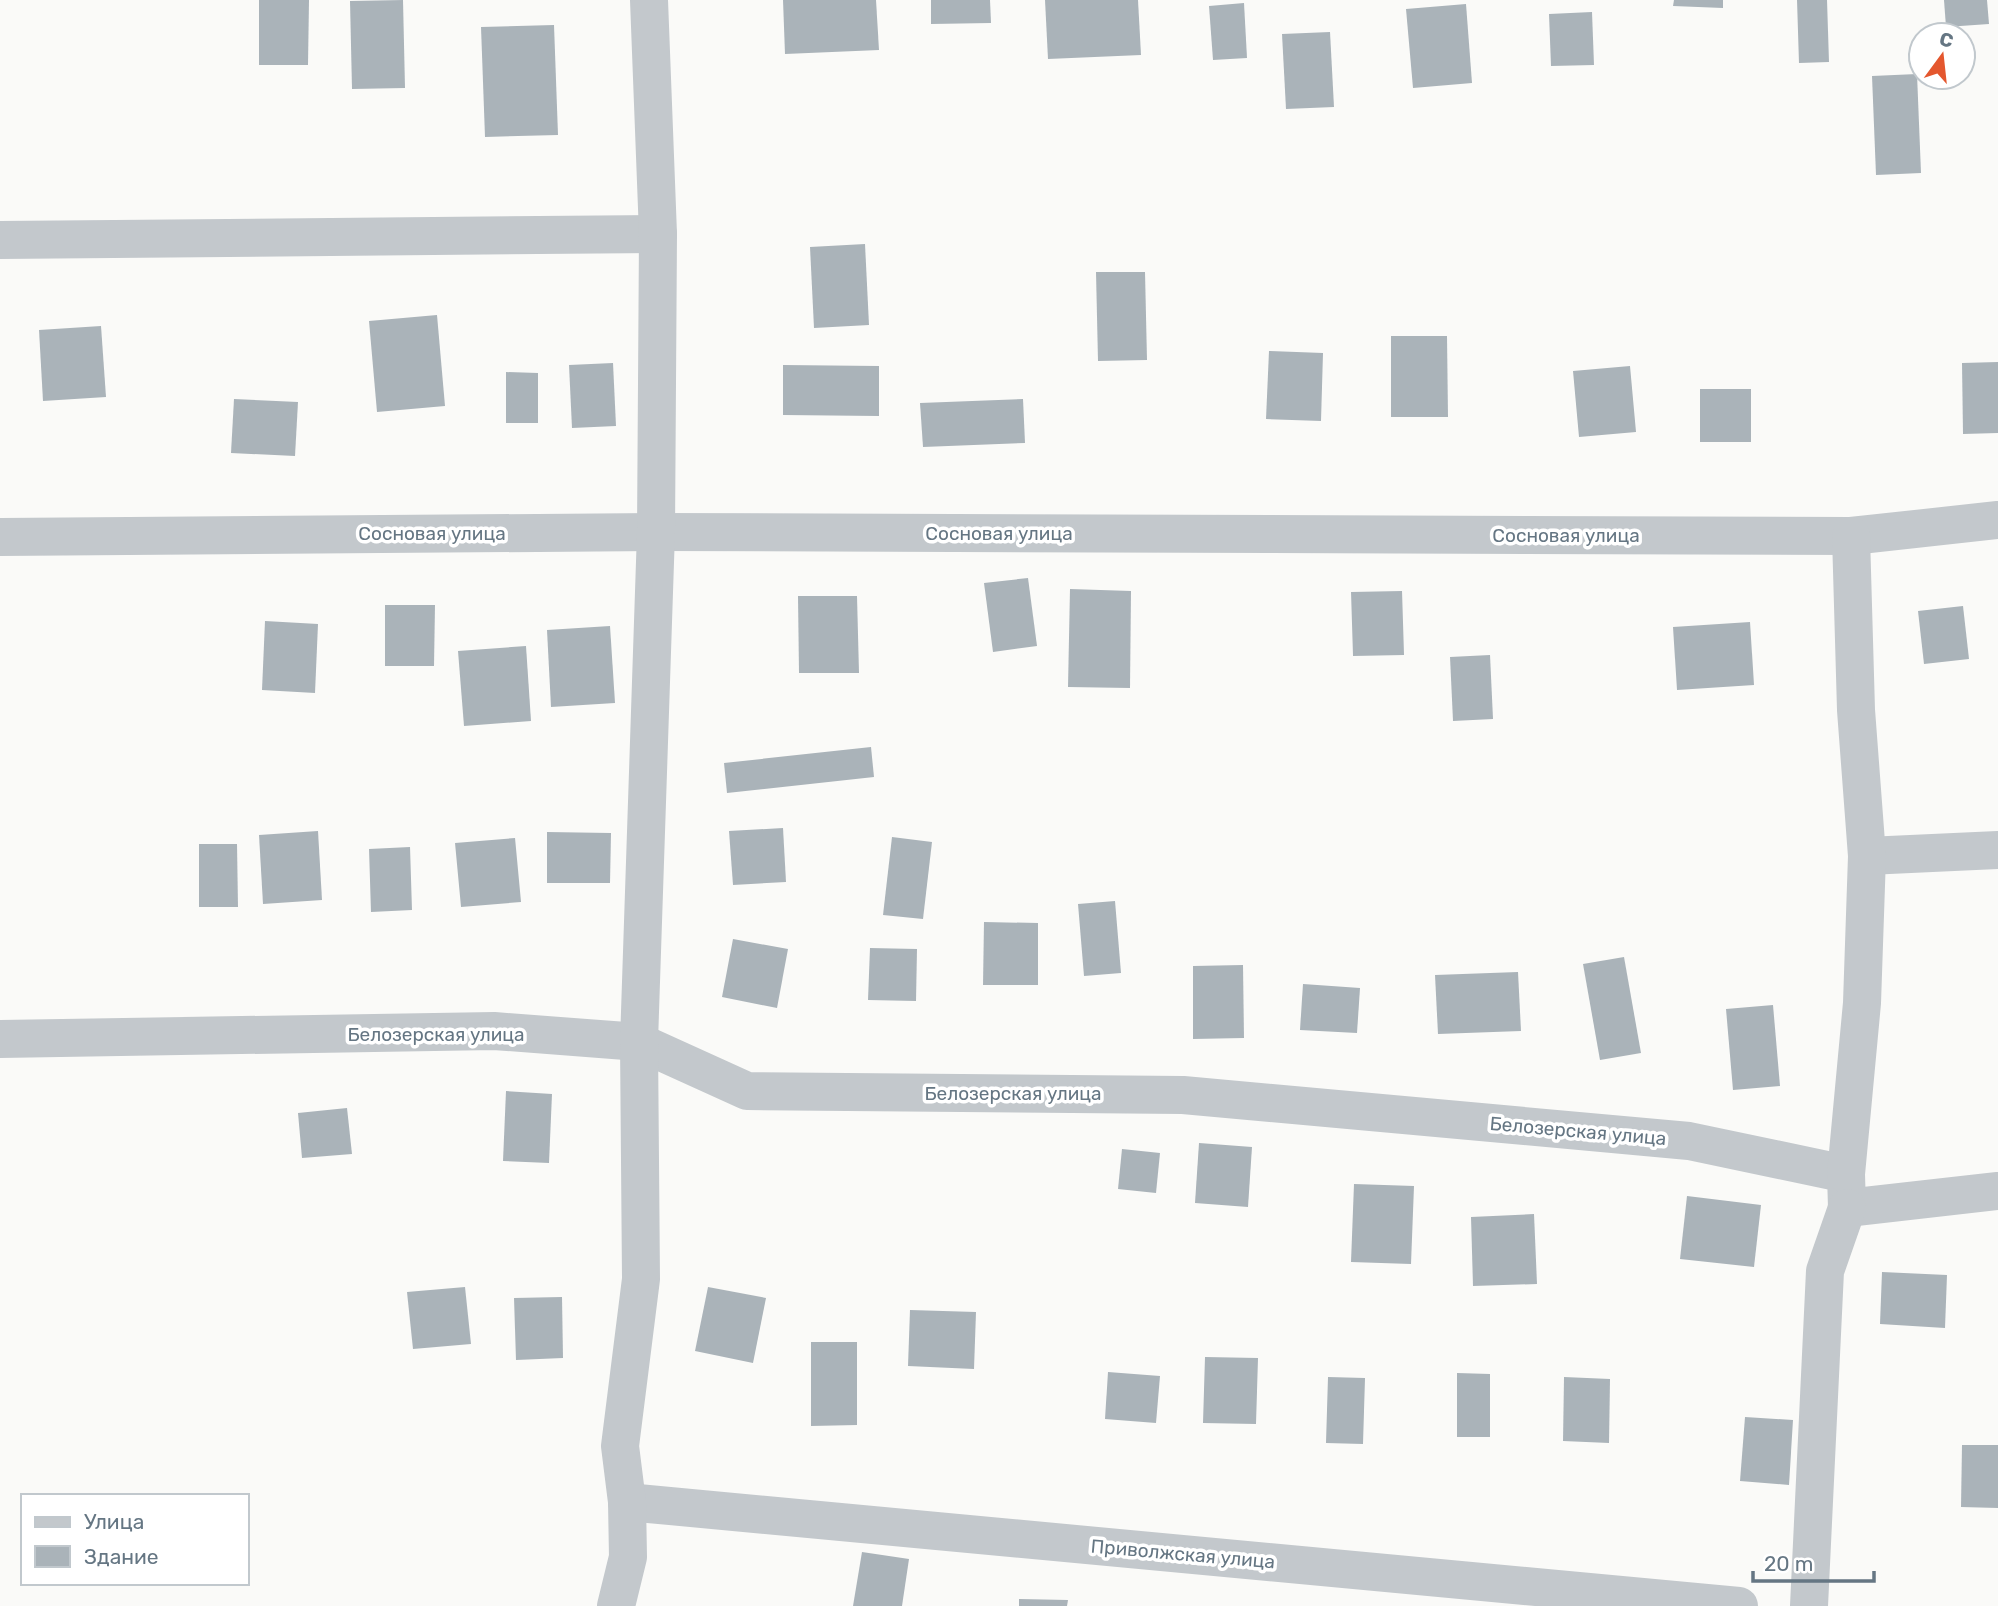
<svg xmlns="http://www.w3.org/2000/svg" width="1998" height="1606" font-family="Rubik,sans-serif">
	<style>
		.building { fill: #aab3b9 }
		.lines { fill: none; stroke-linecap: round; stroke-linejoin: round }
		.minor { stroke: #c3c8cc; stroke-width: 38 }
		.labels { text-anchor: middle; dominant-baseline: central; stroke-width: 7; stroke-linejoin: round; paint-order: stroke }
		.street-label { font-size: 19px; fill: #657683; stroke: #fff }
	</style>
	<rect width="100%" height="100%" fill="#fafaf8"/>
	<!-- building -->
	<g class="building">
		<path d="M259 0H309L308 65H259Z"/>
		<path d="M403 0 405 88 352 89 350 1Z"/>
		<path d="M783 0H876L879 50 785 54Z"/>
		<path d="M931 0H990L991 23 931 24Z"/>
		<path d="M1045 0H1138L1141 55 1048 59Z"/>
		<path d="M1674 0H1723V8L1673 6Z"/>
		<path d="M1797 0H1827L1829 62 1799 63Z"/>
		<path d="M1944 0H1987L1989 24 1946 27Z"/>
		<path d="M1244 3 1247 58 1213 60 1209 6Z"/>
		<path d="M1466 4 1472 83 1413 88 1406 9Z"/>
		<path d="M1592 12 1594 65 1551 66 1549 14Z"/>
		<path d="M554 25 558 135 485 137 481 27Z"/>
		<path d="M1330 32 1334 107 1286 109 1282 34Z"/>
		<path d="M1917 74 1921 173 1876 175 1872 76Z"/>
		<path d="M865 244 869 325 814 328 810 247Z"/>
		<path d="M1096 272H1145L1147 360 1098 361Z"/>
		<path d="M437 315 445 406 377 412 369 321Z"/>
		<path d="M101 326 106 397 43 401 39 330Z"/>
		<path d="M1391 336H1447L1448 417H1391Z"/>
		<path d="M1269 351 1323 353 1321 421 1266 419Z"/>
		<path d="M1998 362V433L1963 434 1962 363Z"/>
		<path d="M613 363 616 426 572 428 569 365Z"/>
		<path d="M783 365 879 366V416L783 415Z"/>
		<path d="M1630 366 1636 432 1579 437 1573 371Z"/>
		<path d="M506 372 538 373V423H506Z"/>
		<rect x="1700" y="389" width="51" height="53"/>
		<path d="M234 399 298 402 295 456 231 453Z"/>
		<path d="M1023 399 1025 443 923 447 920 403Z"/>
		<path d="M1028 578 1037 646 993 652 984 583Z"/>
		<path d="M1070 589 1131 591 1130 688 1068 687Z"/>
		<path d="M1402 591 1404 655 1353 656 1351 592Z"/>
		<path d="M798 596H857L859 673H799Z"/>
		<path d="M385 605H435L434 666H385Z"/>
		<path d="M1963 606 1969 659 1924 664 1918 611Z"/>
		<path d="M265 621 318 624 315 693 262 690Z"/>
		<path d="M1750 622 1754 685 1677 690 1673 627Z"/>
		<path d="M610 626 615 703 551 707 547 630Z"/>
		<path d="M526 646 531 721 464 726 458 651Z"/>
		<path d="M1490 655 1493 719 1453 721 1450 657Z"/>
		<path d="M871 747 874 777 727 793 724 763Z"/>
		<path d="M783 828 786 882 733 885 729 831Z"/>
		<path d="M318 831 322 900 263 904 259 835Z"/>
		<path d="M547 832 611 833 610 883H547Z"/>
		<path d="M892 837 932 842 923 919 883 915Z"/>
		<path d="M515 838 521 902 461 907 455 843Z"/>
		<path d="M199 844H237L238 907H199Z"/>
		<path d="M410 847 412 910 371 912 369 849Z"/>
		<path d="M1115 901 1121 973 1084 976 1078 904Z"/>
		<path d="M984 922 1038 923V985H983Z"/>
		<path d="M733 939 788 949 777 1008 722 997Z"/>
		<path d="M870 948 917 949 916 1001 868 1000Z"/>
		<path d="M1624 957 1641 1053 1600 1060 1583 964Z"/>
		<path d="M1243 965 1244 1038 1193 1039V966Z"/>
		<path d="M1518 972 1521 1031 1438 1034 1435 975Z"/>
		<path d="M1303 984 1360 988 1357 1033 1300 1030Z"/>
		<path d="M1773 1005 1780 1086 1733 1090 1726 1009Z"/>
		<path d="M506 1091 552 1094 549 1163 503 1161Z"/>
		<path d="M347 1108 352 1154 302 1158 298 1113Z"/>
		<path d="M1199 1143 1252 1147 1248 1207 1195 1203Z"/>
		<path d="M1122 1149 1160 1153 1156 1193 1118 1189Z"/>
		<path d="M1354 1184 1414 1186 1411 1264 1351 1262Z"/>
		<path d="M1687 1196 1761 1205 1754 1267 1680 1259Z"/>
		<path d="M1534 1214 1537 1284 1473 1286 1471 1217Z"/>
		<path d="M1882 1272 1947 1275 1945 1328 1880 1324Z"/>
		<path d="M465 1287 471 1344 413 1349 407 1292Z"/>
		<path d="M708 1287 766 1298 753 1363 695 1351Z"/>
		<path d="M562 1297 563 1358 516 1360 514 1298Z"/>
		<path d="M910 1310 976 1312 974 1369 908 1366Z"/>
		<path d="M811 1342H857V1425L811 1426Z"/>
		<path d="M1205 1357 1258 1358 1256 1424 1203 1423Z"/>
		<path d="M1108 1372 1160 1376 1156 1423 1105 1419Z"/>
		<path d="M1457 1373 1490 1374V1437H1457Z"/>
		<path d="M1328 1377 1365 1378 1363 1444 1326 1443Z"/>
		<path d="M1564 1377 1610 1379 1609 1443 1563 1441Z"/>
		<path d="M1745 1417 1793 1420 1789 1485 1740 1481Z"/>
		<path d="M1962 1445H1998V1508L1961 1507Z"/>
		<path d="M862 1552 909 1559 902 1606H853Z"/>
		<path d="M1019 1599 1068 1600 1067 1606H1019Z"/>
	</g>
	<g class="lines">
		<!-- minor -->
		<g class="minor">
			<path d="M0 240 658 234"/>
			<path d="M0 537 656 532 1851 536 1998 520"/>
			<path d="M1867 856 1998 850"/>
			<path d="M0 1039 494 1031 639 1042 747 1091 1183 1095 1689 1141 1846 1174 1847 1208 1998 1191"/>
			<path d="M1846 1174 1862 1003 1867 856 1856 710 1851 536"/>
			<path d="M627 1502 1739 1606"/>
			<path d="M616 1606 628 1557 627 1502 620 1446 641 1279 639 1042 656 532 658 234 649 0"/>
			<path d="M1809 1606 1825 1271 1847 1208"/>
		</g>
	</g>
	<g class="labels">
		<!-- street labels -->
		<g class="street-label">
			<text x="432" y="533">Сосновая улица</text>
			<text x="999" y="533">Сосновая улица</text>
			<text x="1566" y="535">Сосновая улица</text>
			<text x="436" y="1034">Белозерская улица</text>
			<text x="1013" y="1093">Белозерская улица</text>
			<text transform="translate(1578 1131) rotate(5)">Белозерская улица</text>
			<text transform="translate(1183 1554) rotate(5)">Приволжская улица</text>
		</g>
	</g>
	<!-- legend -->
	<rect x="21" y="1494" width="228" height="91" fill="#ffffff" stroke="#c1c8cd" stroke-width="2"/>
	<rect x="35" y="1517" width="35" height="10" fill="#c3c8cc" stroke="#c1c8cd" stroke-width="2"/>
	<text x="84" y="1529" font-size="21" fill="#657683">Улица</text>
	<rect x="35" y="1546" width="35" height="21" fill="#aab3b9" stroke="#c1c8cd" stroke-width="2"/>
	<text x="84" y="1564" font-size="21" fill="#657683">Здание</text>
	<!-- north arrow -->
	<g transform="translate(1942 56) rotate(15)"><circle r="33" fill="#ffffff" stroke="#c1c8cd" stroke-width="2"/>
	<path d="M0-5L12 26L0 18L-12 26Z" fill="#e4572e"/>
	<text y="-10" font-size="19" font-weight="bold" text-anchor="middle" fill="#657683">С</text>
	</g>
	<!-- scale -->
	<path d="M1753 1571v10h121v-10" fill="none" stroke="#657683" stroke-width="3.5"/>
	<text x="1764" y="1571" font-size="21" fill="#657683" stroke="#ffffff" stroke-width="5" paint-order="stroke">20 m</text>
</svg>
